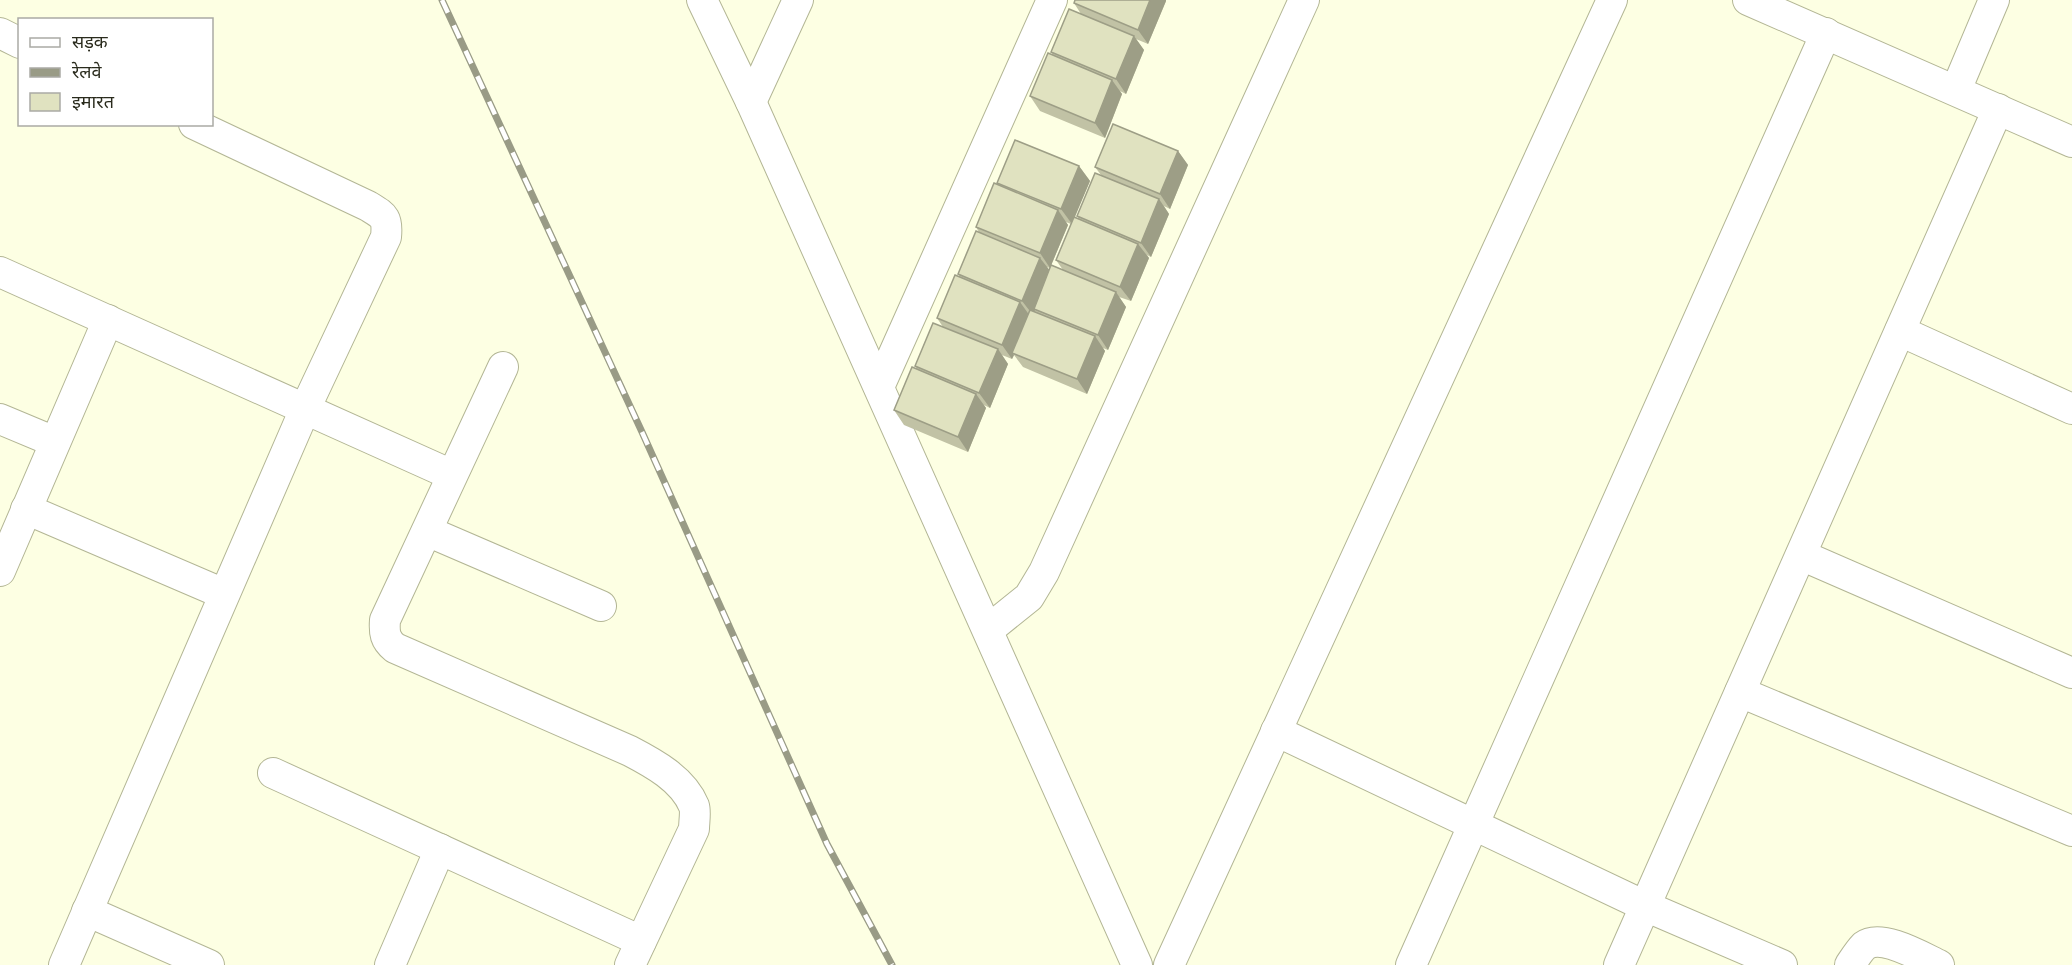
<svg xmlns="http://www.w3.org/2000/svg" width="2072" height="965" font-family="'Zilla Slab','Noto Sans Devanagari',serif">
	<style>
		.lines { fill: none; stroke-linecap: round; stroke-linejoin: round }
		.street-casing { stroke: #b3b695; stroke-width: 32 }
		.street { stroke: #fff; stroke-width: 30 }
		.rail-casing { stroke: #999b86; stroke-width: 7 }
		.rail { stroke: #fff; stroke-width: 4.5; stroke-dasharray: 14; stroke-linecap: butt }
		.wall { fill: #c1c2a5; fill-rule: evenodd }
		.shaded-wall { fill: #9d9e86 }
		.building { fill: #e0e2c0; stroke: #9d9e86; stroke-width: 1.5 }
	</style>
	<rect width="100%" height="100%" fill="#fdffe3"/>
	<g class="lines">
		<!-- street casing -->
		<g class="street-casing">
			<g id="street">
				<path d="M702 0 751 102 1137 965"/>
				<path d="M1748 0 2072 142"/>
				<path d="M0 33 20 43"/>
				<path d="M1956 90 1994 0"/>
				<path d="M751 102 798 0"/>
				<path d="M0 272 452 475"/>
				<path d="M1900 331 2072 409"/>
				<path d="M503 367 385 620C384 633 385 640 395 648L630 751C653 763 683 779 694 806 696 812 694 822 694 829L630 965"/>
				<path d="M879 387 1052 0"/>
				<path d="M0 419 55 442"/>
				<path d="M26 509 224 594"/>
				<path d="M427 531 601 606"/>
				<path d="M1801 555 2072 673"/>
				<path d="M0 571 108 320"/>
				<path d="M988 630 1029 597 1044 572 1304 0"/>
				<path d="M1740 692 2072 831"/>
				<path d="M1276 731 1645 906 1782 965"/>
				<path d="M273 773 641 941"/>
				<path d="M87 911 209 965"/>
				<path d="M64 965 305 409 386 237C388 217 384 216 368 206L194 124"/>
				<path d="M390 965 440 849"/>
				<path d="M1169 965 1612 0"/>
				<path d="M1411 965 1826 33"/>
				<path d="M1619 965 1998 109"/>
				<path d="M1850 965C1854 959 1859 951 1864 946 1881 933 1922 957 1939 965"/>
			</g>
		</g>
		<!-- street -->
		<use href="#street" class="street"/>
		<!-- rail casing -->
		<g class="rail-casing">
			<path id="rail" d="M442 0 642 432 827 844 892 965"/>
		</g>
		<!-- rail -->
		<use href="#rail" class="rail"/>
	</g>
	<!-- wall -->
	<g class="wall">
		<path d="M1166 1 1148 44 1136 39 1144 50 1126 94 1120 91 1122 94 1105 138 1040 111 1030 96 1053 55 1051 52 1081 14 1074 3Z"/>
		<path d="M1178 151 1188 165 1170 209 1164 206 1169 214 1151 257 1147 255 1149 258 1131 301 1119 297 1126 307 1108 350 1103 348 1105 351 1087 394 1023 367 1014 355 1012 359 1002 355 1008 364 990 408 984 405 986 408 968 452 904 425 894 410 917 369 915 366 943 327 937 318 960 277 958 274 979 232 976 227 999 186 997 183 1079 166 1090 181 1074 217 1079 219 1077 216 1101 175 1095 167ZM1066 222 1071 224 1056 260 1063 270H1049L1047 267 1050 268 1068 225Z"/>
	</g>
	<!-- shaded-wall -->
	<g class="shaded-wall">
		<path d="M1150 0H1166V1L1148 44 1138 30Z"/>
		<path d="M1134 36 1144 50 1126 94 1116 79Z"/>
		<path d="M1112 80 1122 94 1105 138 1095 123Z"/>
		<path d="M1178 151 1188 165 1170 209 1160 194Z"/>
		<path d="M1079 166 1090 181 1072 224 1061 209Z"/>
		<path d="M1159 199 1169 214 1151 257 1141 243Z"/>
		<path d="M1058 210 1068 225 1050 268 1040 253Z"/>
		<path d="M1138 244 1149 258 1131 301 1120 287Z"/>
		<path d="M1040 258 1051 272 1034 309 1035 310 1033 315 1022 301Z"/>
		<path d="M1116 292 1126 307 1108 350 1098 335Z"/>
		<path d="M1020 302 1030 316 1012 353 1014 355 1012 359 1002 345Z"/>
		<path d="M1095 336 1105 351 1087 394 1077 379Z"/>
		<path d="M998 349 1008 364 990 408 979 393Z"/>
		<path d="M976 394 986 408 968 452 958 437Z"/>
	</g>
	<!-- building -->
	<g class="building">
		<path d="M1075 0H1150L1138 30 1074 3Z"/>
		<path d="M1069 9 1134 36 1116 79 1051 52Z"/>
		<path d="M1048 53 1112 80 1095 123 1030 96Z"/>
		<path d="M1113 124 1178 151 1160 194 1095 167Z"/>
		<path d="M1015 140 1079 166 1061 209 997 183Z"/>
		<path d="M1095 173 1159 199 1141 243 1077 216Z"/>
		<path d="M994 183 1058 210 1040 253 976 227Z"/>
		<path d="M1074 217 1138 244 1120 287 1056 260Z"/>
		<path d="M976 231 1040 258 1022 301 958 274Z"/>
		<path d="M1051 265 1116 292 1098 335 1034 309Z"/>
		<path d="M955 275 1020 302 1002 345 937 318Z"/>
		<path d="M1030 310 1095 336 1077 379 1012 353Z"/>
		<path d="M933 323 998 349 979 393 915 366Z"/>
		<path d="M912 367 976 394 958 437 894 410Z"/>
	</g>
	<!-- legend -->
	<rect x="18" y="18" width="195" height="108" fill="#ffffff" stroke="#aaaaa5" stroke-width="1.5"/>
	<rect x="30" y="38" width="30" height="9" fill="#ffffff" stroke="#aaaaa5" stroke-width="1.5"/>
	<text x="72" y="48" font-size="18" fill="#2a2b1d">सड़क</text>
	<rect x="30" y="68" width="30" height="9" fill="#999b86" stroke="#aaaaa5" stroke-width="1.5"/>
	<text x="72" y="78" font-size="18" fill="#2a2b1d">रेलवे</text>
	<rect x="30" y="93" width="30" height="18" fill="#e0e2c0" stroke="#aaaaa5" stroke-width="1.5"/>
	<text x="72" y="108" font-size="18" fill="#2a2b1d">इमारत</text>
</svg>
